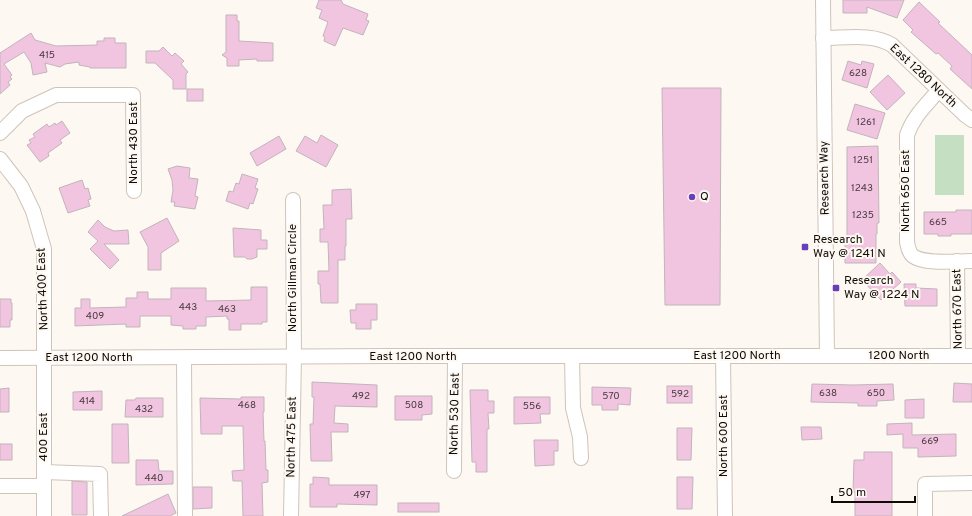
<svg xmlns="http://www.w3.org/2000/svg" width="972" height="516" font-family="Overpass,sans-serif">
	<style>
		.green { fill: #c5dfc3 }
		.building { fill: #f1c5e0; stroke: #c1b4bb }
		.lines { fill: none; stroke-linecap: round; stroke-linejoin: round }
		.minor-casing { stroke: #cec4ba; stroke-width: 16 }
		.minor { stroke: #fff; stroke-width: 14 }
		.poi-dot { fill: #673fb8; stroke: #fef8f2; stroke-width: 1.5 }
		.labels { text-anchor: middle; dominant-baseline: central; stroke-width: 4; stroke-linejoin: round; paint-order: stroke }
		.number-label { font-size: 10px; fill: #483a3e }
		.street-label { font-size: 12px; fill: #0f0c08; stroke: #fef8f2 }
		.poi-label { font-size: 12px; fill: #0f0c08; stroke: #fef8f2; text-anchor: start }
	</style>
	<rect width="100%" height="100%" fill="#fef8f2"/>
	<!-- green -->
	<rect class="green" x="935" y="135" width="29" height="60"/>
	<!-- building -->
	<g class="building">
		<path d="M319 0H341L343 4 368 14 366 20 369 21 363 35 343 28 335 46 324 41 325 37 323 36 328 22 319 18 322 10 316 8Z"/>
		<path d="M843 0H904L897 18 867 7V13H843Z"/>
		<path d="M919 2 940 22 938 23 972 55V89L950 69 952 66 938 53 936 54 911 32 913 30 903 20Z"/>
		<path d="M226 15H237V21H239V41L273 43V61H257V59L239 60V66H227V58L222 55 226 52Z"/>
		<path d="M31 33 35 40 56 46 97 45V41H104V38H115V43H126V68H90V67L79 65V62L65 64 60 67 45 63 47 72 33 75 31 63 24 52 4 64 12 75 10 77 12 79 8 82 10 85 0 94V53Z"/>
		<path d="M163 47 172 56 175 53 184 61 181 64 188 72 186 74V89H173V80L155 63H146V51H159Z"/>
		<path d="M848 61 861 65 862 61 874 64 867 88 842 80Z"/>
		<path d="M888 75 905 93 887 110 870 92Z"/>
		<path d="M662 88H721L720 305H665Z"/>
		<rect x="187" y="89" width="16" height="12"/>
		<path d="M855 104 885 113 877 139 847 130Z"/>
		<path d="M62 121 70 133 60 140 62 143 48 153 49 156 40 162 27 145 31 143 29 140 35 137 33 134 47 124 49 127 55 123 56 125Z"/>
		<path d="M321 135 338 145 326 167 296 151 305 136 317 143Z"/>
		<path d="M279 136 286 149 257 166 250 153Z"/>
		<path d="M878 146 879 223H877V234H876V263H845V236H847V147Z"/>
		<path d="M177 166 190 168 189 178 198 179 195 196 198 197 195 209 174 206 175 202H171L173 190 172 180 168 169Z"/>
		<path d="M242 174 258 179 255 188 258 189 253 204 250 203 248 209 226 201 229 191 233 192 236 183 239 184Z"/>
		<path d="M82 180 85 189 88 188 91 199 88 200 90 206 68 213 59 188Z"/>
		<path d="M351 189 352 219H346V246H345V260H338V303H321L320 284H318V271H329L328 242H320V229H324L323 205H332V190Z"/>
		<path d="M956 210H972V234H951V236H938V234H924V212H956Z"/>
		<path d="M167 218 179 241 161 253V270H148V247L140 232Z"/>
		<path d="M98 220 105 227 114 231 128 230 129 244H104L119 260 110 269 90 249 98 241 88 232Z"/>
		<path d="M233 228 261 230V240H267V249H257V257L252 259H247L245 257H234Z"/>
		<path d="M880 263 890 274 892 272 901 282 881 300 862 280Z"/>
		<path d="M904 284H916V288L937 289V306H905Z"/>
		<path d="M251 287H267V322H262V324H241V330H229V319H227V316L206 317V326H196V329H183V326L171 325V316H140V327H126V324L75 326V308H81V299H90V308L126 307V298H137V292H148V299H171V288H206V301L251 300Z"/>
		<path d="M0 299H11V303H12V320H10V327H0Z"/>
		<path d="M356 304H377V320H371V329H356V323H351L350 310H356Z"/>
		<path d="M312 382 377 385V407L335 406 334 423 348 424V432H331L332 461H311L310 424H313L314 397H312Z"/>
		<path d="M954 383 972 384V402H953Z"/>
		<path d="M812 384 853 385 893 384 894 400 877 401V406H858V403L811 402Z"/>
		<rect x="667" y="386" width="25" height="17"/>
		<path d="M592 387 631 388 630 405 618 404V410H602V405H592Z"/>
		<path d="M9 388V412H0V389Z"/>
		<path d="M470 390H488V401H494V413H488L489 429H487V472H476V462H472Z"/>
		<path d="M102 391V410H73V392Z"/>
		<path d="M395 396H432V414L422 415V420H395Z"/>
		<path d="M241 397H264V412H263L264 441H265L266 470H268V482L262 483 263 516H243L242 481H233L232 471 244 470 243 426H222V434H201L200 398 241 399Z"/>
		<path d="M514 397H550V414H540L541 423 514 424Z"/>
		<path d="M136 398H163V417H125L126 400H135Z"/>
		<path d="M924 399V418H905V400Z"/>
		<path d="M912 423V435L956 434V456L918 457V448H903V434L887 435V424Z"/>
		<path d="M112 424H128L129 463H112Z"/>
		<path d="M801 427H821L822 439 802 440Z"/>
		<path d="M677 428H692L691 460H677Z"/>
		<path d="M534 440H558V451H554V465L535 466Z"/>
		<rect x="0" y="444" width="12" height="16"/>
		<path d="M864 452H892V516H855V492H853L854 460H864Z"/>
		<path d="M136 460H158L159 471H173V484L136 485Z"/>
		<path d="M313 477 329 478V485H377V505L337 504V507H310V484H313Z"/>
		<path d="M677 477H693L692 509H677Z"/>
		<path d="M72 481 87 482V515H72Z"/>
		<path d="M193 487H212V508L193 509Z"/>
		<path d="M168 494 176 513 170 516H122Z"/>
		<rect x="398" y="503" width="41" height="9"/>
	</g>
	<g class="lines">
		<!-- minor casing -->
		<g class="minor-casing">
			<g id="minor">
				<path d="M823 0 827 356"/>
				<path d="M823 38C846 38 873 33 892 45L965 115 972 120"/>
				<path d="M939 90C926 105 913 117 907 135V242C908 247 909 253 913 256 925 265 957 261 972 261"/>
				<path d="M0 133 22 111 56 95H133L134 191"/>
				<path d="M0 159 21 186 33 211 44 249V516"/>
				<path d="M957 261 958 356"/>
				<path d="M572 357 573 408 580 437 581 458"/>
				<path d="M723 357 725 516"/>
				<path d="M0 358 388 356H972"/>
				<path d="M184 358 185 516"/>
				<path d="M454 471 455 357"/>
				<path d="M44 472 100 474 101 516"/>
				<path d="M0 486H44"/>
				<path d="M291 516 294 357 293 200"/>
				<path d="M925 516V484L972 483"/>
			</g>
		</g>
		<!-- minor -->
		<use href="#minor" class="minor"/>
	</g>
	<!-- markers -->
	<g class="poi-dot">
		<circle cx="692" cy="197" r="4"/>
		<rect x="801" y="243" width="8" height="8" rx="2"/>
		<rect x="832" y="284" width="8" height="8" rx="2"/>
	</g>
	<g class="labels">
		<!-- number labels -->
		<g class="number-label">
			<text x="47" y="55">415</text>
			<text x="858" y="73">628</text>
			<text x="866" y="122">1261</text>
			<text x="863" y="160">1251</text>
			<text x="862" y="188">1243</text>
			<text x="863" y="215">1235</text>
			<text x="938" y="222">665</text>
			<text x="188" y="307">443</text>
			<text x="227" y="309">463</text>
			<text x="95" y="316">409</text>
			<text x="828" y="393">638</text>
			<text x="876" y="393">650</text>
			<text x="680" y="394">592</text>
			<text x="361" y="396">492</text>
			<text x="611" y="396">570</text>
			<text x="87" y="401">414</text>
			<text x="247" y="405">468</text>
			<text x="414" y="405">508</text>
			<text x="532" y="406">556</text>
			<text x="144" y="409">432</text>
			<text x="930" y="441">669</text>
			<text x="154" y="478">440</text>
			<text x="362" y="495">497</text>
		</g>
		<!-- street labels -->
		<g class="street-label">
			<text transform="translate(923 76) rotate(43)">East 1280 North</text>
			<text transform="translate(134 143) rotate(-90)">North 430 East</text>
			<text transform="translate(825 178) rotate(-91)">Research Way</text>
			<text transform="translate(906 191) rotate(-90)">North 650 East</text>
			<text transform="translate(293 278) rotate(-90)">North Gillman Circle</text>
			<text transform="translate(43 289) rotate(-92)">North 400 East</text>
			<text transform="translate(958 309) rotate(-91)">North 670 East</text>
			<text x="737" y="356">East 1200 North</text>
			<text x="899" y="356">1200 North</text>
			<text x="413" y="357">East 1200 North</text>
			<text x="89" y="358">East 1200 North</text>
			<text transform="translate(455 414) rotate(-89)">North 530 East</text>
			<text transform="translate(724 436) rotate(-90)">North 600 East</text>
			<text transform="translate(44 437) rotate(-90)">400 East</text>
			<text transform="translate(292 437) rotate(-89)">North 475 East</text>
		</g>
		<!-- poi labels -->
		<g class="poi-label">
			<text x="700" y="197">Q</text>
			<text x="813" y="240">Research<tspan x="813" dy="14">Way @ 1241 N</tspan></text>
			<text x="844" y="281">Research<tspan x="844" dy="14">Way @ 1224 N</tspan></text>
		</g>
	</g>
	<!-- scale -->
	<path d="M832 496v6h83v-6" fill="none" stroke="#0f0c08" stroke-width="2"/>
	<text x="838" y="496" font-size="12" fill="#0f0c08" stroke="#fef8f2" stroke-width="3" paint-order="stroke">50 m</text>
</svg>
